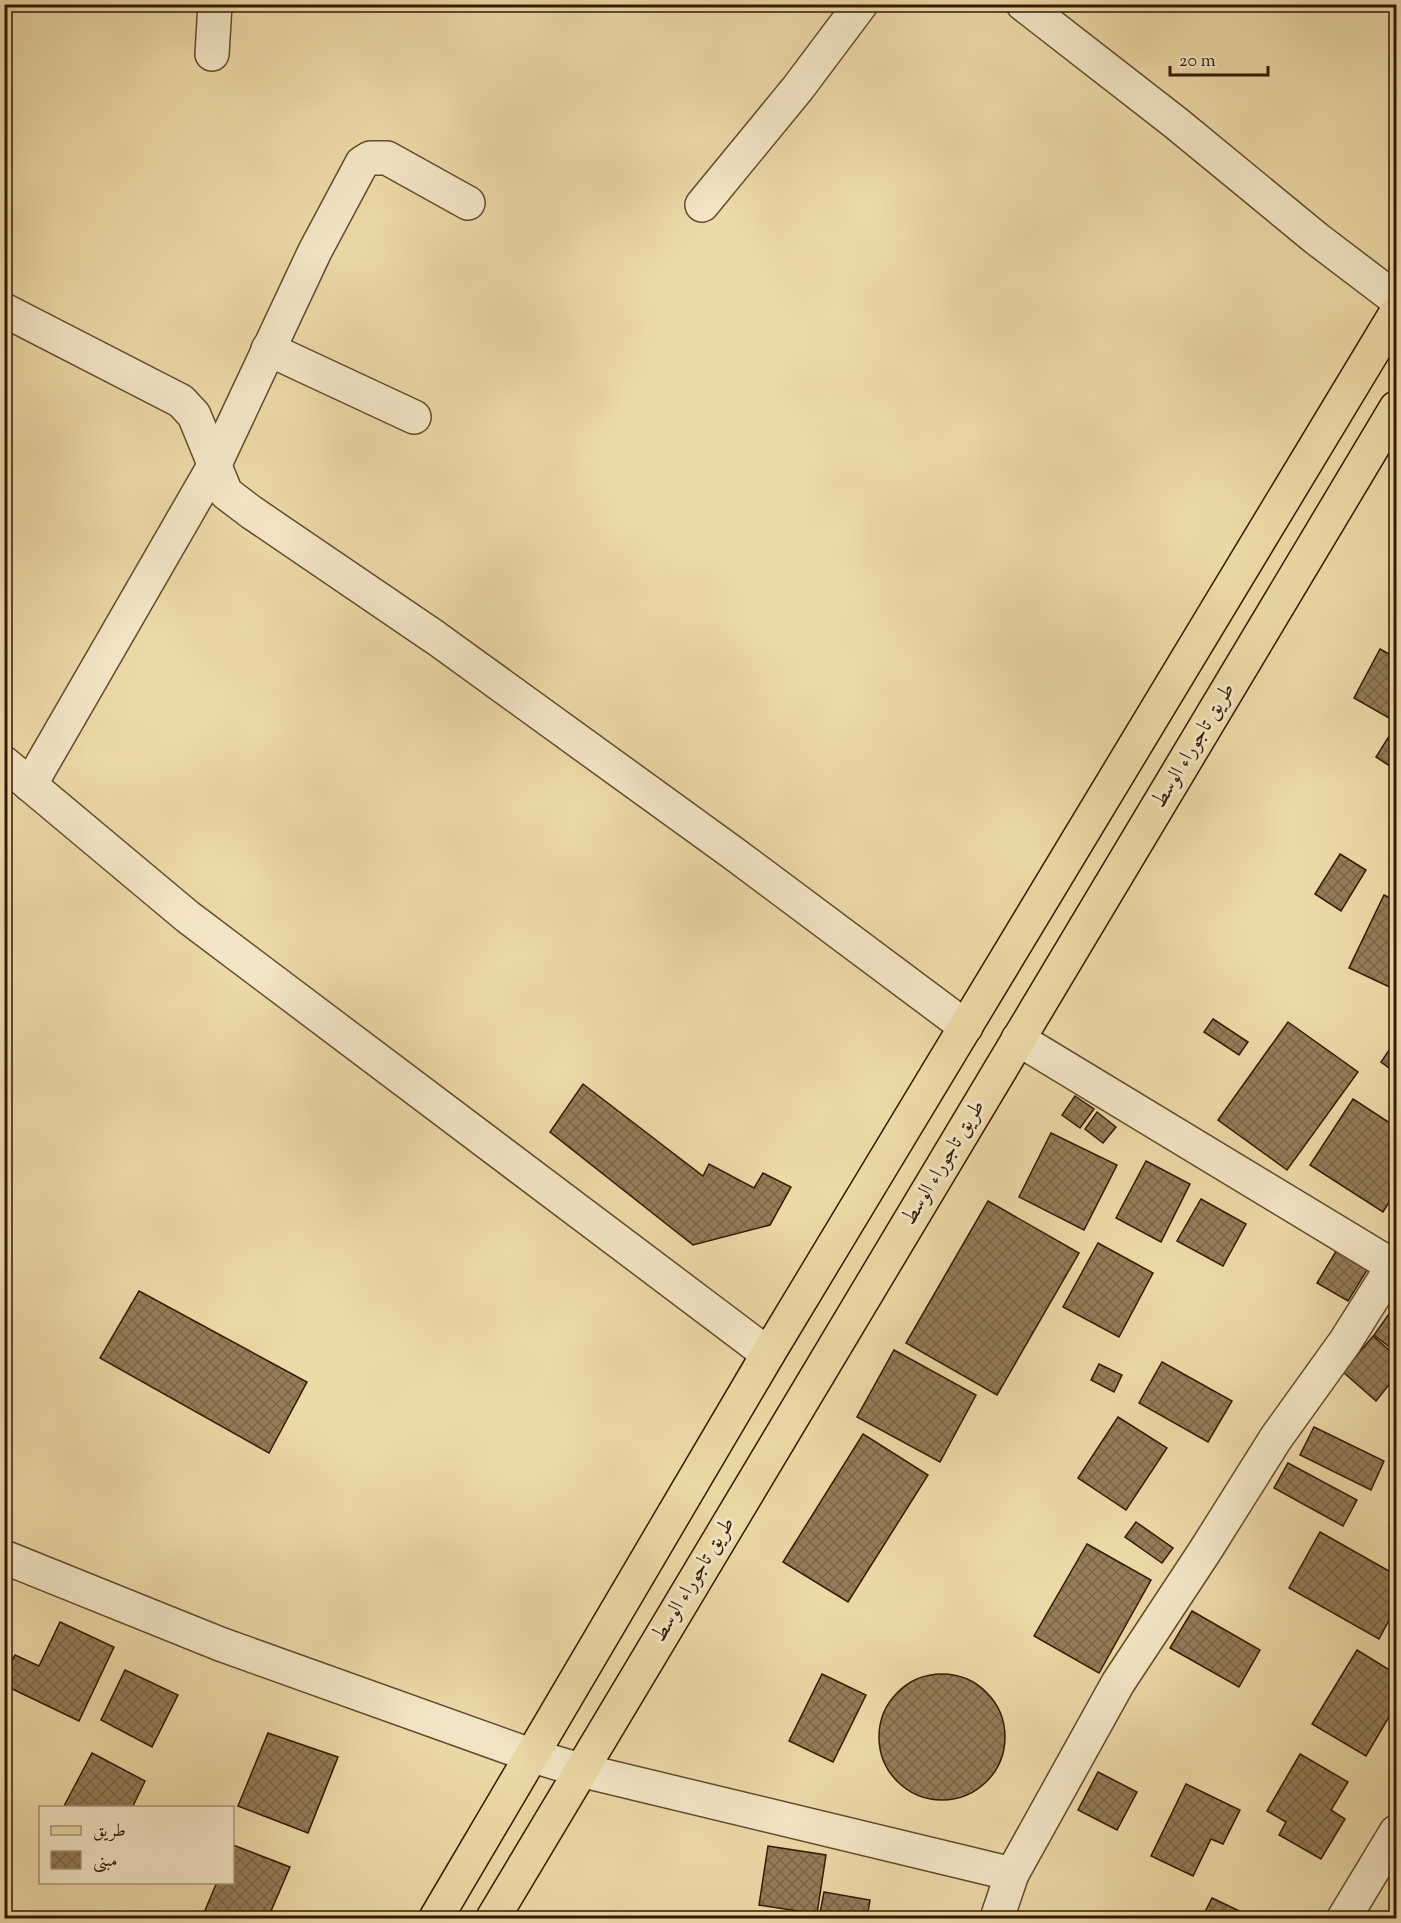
<svg xmlns="http://www.w3.org/2000/svg" width="1401" height="1923" font-family="'Sorts Mill Goudy',Amiri,serif">
	<style>
		.building { fill: url(#building-cross-hatch); stroke: #351a02; stroke-width: 1.5 }
		.lines { fill: none; stroke-linecap: round; stroke-linejoin: round }
		.minor-casing { stroke: #634a2c; stroke-width: 36 }
		.major-casing { stroke: #351a02; stroke-width: 36 }
		.minor { stroke: #f3e6c6; stroke-width: 33 }
		.major { stroke: #ecd9a8; stroke-width: 33 }
		.labels { text-anchor: middle; dominant-baseline: central; stroke-width: 6; stroke-linejoin: round; paint-order: stroke }
		.street-label { font-size: 21px; fill: #351a02; stroke: #f3e6c6 }
	</style>
	<defs>
		<pattern id="building-cross-hatch" width="8" height="8" patternUnits="userSpaceOnUse" patternTransform="scale(1.5)"><rect width="8" height="8" fill="#947d58"/><path d="M0 0l8 8M0 8l8-8" fill="none" stroke="#7a6647"/></pattern>
	</defs>
	<rect width="100%" height="100%" fill="#ecd9a8"/>
	<filter id="stains"><feTurbulence type="fractalNoise" baseFrequency=".00333" numOctaves="4"/><feColorMatrix values="0 0 0 0 .2 0 0 0 0 .09 0 0 0 0 .02 0 0 0 .5 -.17"/></filter>
	<radialGradient id="worn" r=".72"><stop offset=".6" stop-color="#630" stop-opacity="0"/><stop offset="1" stop-color="#630" stop-opacity=".3"/></radialGradient>
	<!-- building -->
	<g class="building">
		<path d="M1380 649 1396 658V722L1354 698Z"/>
		<path d="M1391 733 1396 737V770L1376 757Z"/>
		<path d="M1396 800V816L1390 812Z"/>
		<path d="M1340 854 1366 870 1341 911 1315 894Z"/>
		<path d="M1384 895 1396 901V990L1349 968Z"/>
		<path d="M1213 1019 1248 1042 1239 1055 1204 1032Z"/>
		<path d="M1288 1022 1358 1072 1287 1170 1218 1120Z"/>
		<path d="M1396 1040V1073L1381 1062Z"/>
		<path d="M583 1084 703 1176 709 1164 754 1188 763 1173 791 1187 770 1225 693 1245 550 1132Z"/>
		<path d="M1075 1096 1094 1109 1080 1128 1062 1115Z"/>
		<path d="M1353 1099 1396 1127V1191L1383 1212 1310 1165Z"/>
		<path d="M1097 1112 1116 1127 1103 1143 1085 1129Z"/>
		<path d="M1051 1133 1117 1165 1084 1230 1019 1197Z"/>
		<path d="M1146 1161 1190 1184 1161 1242 1116 1218Z"/>
		<path d="M1201 1199 1246 1224 1223 1266 1177 1241Z"/>
		<path d="M988 1201 1079 1253 997 1395 906 1343Z"/>
		<path d="M1098 1243 1153 1273 1119 1337 1063 1307Z"/>
		<path d="M1338 1248 1369 1267 1348 1301 1317 1283Z"/>
		<path d="M139 1291 307 1382 269 1453 100 1358Z"/>
		<path d="M1396 1304V1352L1374 1335Z"/>
		<path d="M1373 1336 1396 1356V1376L1376 1401 1343 1372Z"/>
		<path d="M894 1350 976 1395 940 1462 857 1417Z"/>
		<path d="M1162 1362 1232 1401 1208 1442 1139 1403Z"/>
		<path d="M1099 1364 1122 1375 1114 1392 1091 1380Z"/>
		<path d="M1118 1417 1167 1448 1126 1510 1078 1478Z"/>
		<path d="M1314 1427 1384 1461 1371 1490 1300 1455Z"/>
		<path d="M863 1434 928 1475 848 1602 783 1562Z"/>
		<path d="M1288 1463 1357 1500 1343 1526 1274 1488Z"/>
		<path d="M1396 1513V1532L1389 1528Z"/>
		<path d="M1136 1522 1173 1548 1162 1563 1125 1537Z"/>
		<path d="M1320 1532 1396 1575V1607L1379 1639 1289 1588Z"/>
		<path d="M1087 1544 1151 1580 1099 1673 1034 1636Z"/>
		<path d="M1192 1611 1260 1650 1239 1687 1170 1648Z"/>
		<path d="M60 1622 114 1647 79 1721 4 1685V1677L15 1655 39 1666Z"/>
		<path d="M1357 1650 1396 1674V1705L1366 1756 1312 1724Z"/>
		<path d="M125 1670 178 1695 152 1747 101 1720Z"/>
		<circle cx="942" cy="1737" r="63"/>
		<path d="M822 1674 866 1695 833 1762 789 1741Z"/>
		<path d="M268 1733 338 1757 308 1833 238 1806Z"/>
		<path d="M92 1753 145 1781 132 1808H63Z"/>
		<path d="M1300 1754 1348 1782 1331 1810 1345 1819 1321 1859 1279 1835 1286 1822 1267 1811Z"/>
		<path d="M1098 1772 1137 1792 1117 1830 1078 1810Z"/>
		<path d="M1186 1784 1240 1810 1223 1844 1211 1839 1193 1876 1151 1856Z"/>
		<path d="M233 1845 290 1867 268 1918H211L203 1915 217 1882H232Z"/>
		<path d="M768 1846 826 1855 817 1914 759 1905Z"/>
		<path d="M824 1892 870 1900 867 1918H819Z"/>
		<path d="M1212 1898 1254 1918H1202Z"/>
	</g>
	<g class="lines">
		<!-- minor casing -->
		<g class="minor-casing">
			<g id="minor">
				<path d="M1023 4 1176 123 1317 239 1396 299"/>
				<path d="M212 54 215 4"/>
				<path d="M702 205 798 88 861 4"/>
				<path d="M4 310 181 401 194 415 226 493 251 512 436 638 733 853 966 1027"/>
				<path d="M268 349 414 417"/>
				<path d="M4 763 188 917 768 1354"/>
				<path d="M30 785 214 466 315 251 362 163 370 158H387L468 203"/>
				<path d="M1018 1039 1393 1266"/>
				<path d="M4 1557 220 1644 533 1756 580 1770 1012 1874"/>
				<path d="M997 1918 1012 1874 1118 1683 1205 1551 1276 1438 1345 1342 1396 1261"/>
				<path d="M1344 1918 1396 1832"/>
			</g>
		</g>
		<!-- major casing -->
		<g class="major-casing">
			<g id="major">
				<path d="M436 1918 768 1354 1396 313"/>
				<path d="M493 1918 1396 408"/>
			</g>
		</g>
		<!-- minor -->
		<use href="#minor" class="minor"/>
		<!-- major -->
		<use href="#major" class="major"/>
	</g>
	<g class="labels">
		<!-- street labels -->
		<g class="street-label">
			<text transform="translate(1194 746) rotate(-59)">طريق تاجوراء الوسط</text>
			<text transform="translate(944 1163) rotate(-59)">طريق تاجوراء الوسط</text>
			<text transform="translate(694 1580) rotate(-59)">طريق تاجوراء الوسط</text>
		</g>
	</g>
	<!-- margin -->
	<rect width="1401" height="1923" fill="none" stroke="#ecd9a8" stroke-width="24"/>
	<rect x="6" y="6" width="1389" height="1911" fill="none" stroke="#351a02" stroke-width="3"/>
	<rect x="12" y="12" width="1377" height="1899" fill="none" stroke="#351a02" stroke-width="1.5"/>
	<!-- legend -->
	<rect x="39" y="1806" width="195" height="78" fill="#f3e6c6" stroke="#a79478" stroke-width="1.5"/>
	<rect x="51" y="1826" width="30" height="9" fill="#ecd9a8" stroke="#a79478" stroke-width="1.5"/>
	<text x="93" y="1836" font-size="18" fill="#351a02">طريق</text>
	<rect x="51" y="1851" width="30" height="18" fill="url(#building-cross-hatch)" stroke="#a79478" stroke-width="1.5"/>
	<text x="93" y="1866" font-size="18" fill="#351a02">مبنى</text>
	<!-- scale -->
	<path d="M1170 66v9h98v-9" fill="none" stroke="#351a02" stroke-width="3"/>
	<text x="1179" y="66" font-size="18" fill="#351a02" stroke="#f3e6c6" stroke-width="4.5" paint-order="stroke">20 m</text>
	<rect width="100%" height="100%" filter="url(#stains)"/>
	<rect width="100%" height="100%" fill="url(#worn)"/>
</svg>
